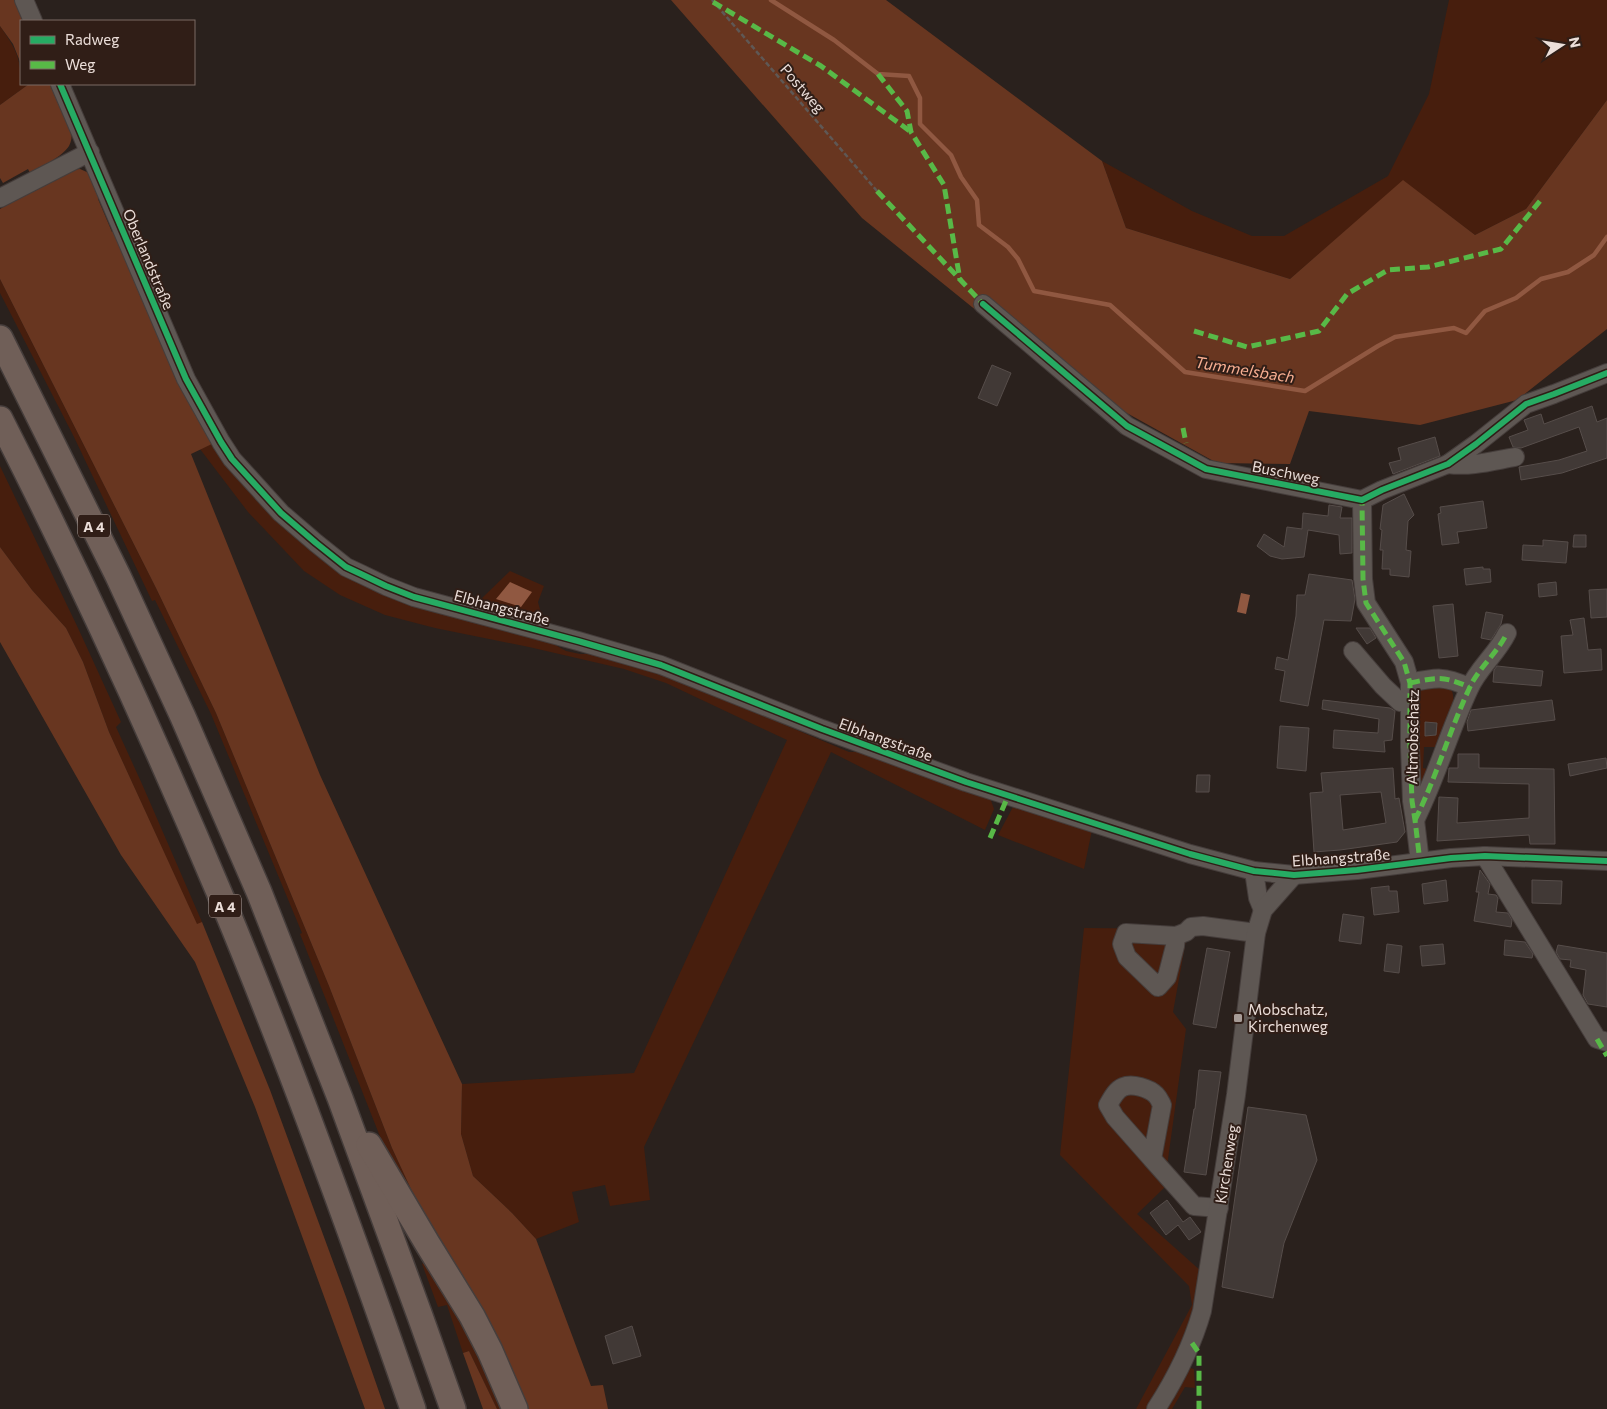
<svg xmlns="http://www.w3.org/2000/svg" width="1607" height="1409" font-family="Commissioner,sans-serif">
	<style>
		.green { fill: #471e0d }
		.forest { fill: #683620 }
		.water { fill: #905841 }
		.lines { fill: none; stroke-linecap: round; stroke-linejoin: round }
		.stream { stroke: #905841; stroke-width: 4.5 }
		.building { fill: #413936; stroke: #564d4a; fill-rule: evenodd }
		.minor-casing { stroke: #453d3b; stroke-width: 20 }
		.highway-casing { stroke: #453d3b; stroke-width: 28 }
		.path { stroke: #5f5855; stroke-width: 2.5; stroke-dasharray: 5 2.5; stroke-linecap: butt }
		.minor { stroke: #5e5753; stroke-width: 18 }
		.highway { stroke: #705f58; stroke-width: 25 }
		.quiet { stroke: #58b947; stroke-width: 5; stroke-dasharray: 10 5; stroke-linecap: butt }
		.cycleway-casing { stroke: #301e17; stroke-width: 9 }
		.cycleway { stroke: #26ab63; stroke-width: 6 }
		.poi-dot { fill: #a79c97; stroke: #301e17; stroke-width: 2 }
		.labels { text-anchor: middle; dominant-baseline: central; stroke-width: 4; stroke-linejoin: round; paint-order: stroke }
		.shield { fill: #301e17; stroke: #b3a49f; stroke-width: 1 }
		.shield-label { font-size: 14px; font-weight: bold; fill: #ebded9 }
		.street-label { font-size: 15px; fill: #ebded9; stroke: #301e17 }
		.poi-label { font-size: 15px; fill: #ebded9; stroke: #301e17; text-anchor: start }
		.water-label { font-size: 16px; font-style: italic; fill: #f7ae91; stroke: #301e17 }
	</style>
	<rect width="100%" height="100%" fill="#2a211d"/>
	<!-- green -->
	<g class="green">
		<path d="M1449 0H1607V100L1526 209 1475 235 1403 181 1290 279 1126 228 1102 161 1192 211 1252 236H1284L1388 176 1429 94Z"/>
		<path d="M0 26C15 48 21 57 21 84H29L0 105Z"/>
		<path d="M0 279 156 588 216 713 329 986 392 1148 428 1226 482 1308 528 1409H525L394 1170 379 1134 300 934 302 933 211 714 155 600 152 601 74 437 0 293Z"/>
		<path d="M214 443 316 553 541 637 566 651 580 654H600L667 675 849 752H868L989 795 994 809 985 830 831 752 644 1147 650 1200 610 1206 605 1185 572 1192 579 1222 536 1239 512 1213 473 1176 461 1134 462 1084 634 1073 787 740 666 683 624 669 529 647 435 628 385 615 340 595 304 571 248 512 200 449Z"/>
		<path d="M0 466 78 628 121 722 116 727 142 784 202 922 197 925 109 732 83 662 66 628 32 590 0 547Z"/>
		<path d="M510 571 544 586 538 602 543 621 480 600Z"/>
		<path d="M1435 683 1451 689C1460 705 1441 739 1435 755V747H1424L1423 768 1432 770 1419 801 1417 695 1425 686Z"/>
		<path d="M1014 805 1092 830 1084 869 998 835Z"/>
		<path d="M1084 928 1188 929 1173 1012 1186 1029 1164 1188 1137 1214 1202 1272 1196 1307 1173 1365 1148 1409H1136L1192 1305 1189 1286 1060 1155Z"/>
		<path d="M425 1262 471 1340 502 1409H497L469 1351 463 1353 447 1305 438 1307 422 1264Z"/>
		<path d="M1190 1368 1194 1369 1195 1388 1185 1387 1172 1409H1162L1183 1374Z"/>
	</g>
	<!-- forest -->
	<g class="forest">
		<path d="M0 0H17L26 21H21V64L13 44 0 26Z"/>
		<path d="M671 0H886L1102 161 1126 228 1290 279 1403 180 1475 235 1526 209 1607 100V329L1517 400 1420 425 1309 411 1290 464 1217 463 1051 371 862 218Z"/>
		<path d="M29 84H53C60 99 79 130 69 146 62 157 41 167 30 173L28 169 3 183 0 178V105Z"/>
		<path d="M80 169 89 173 101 196 98 199 112 232 119 230 214 443 191 454 320 775 462 1084 461 1134 473 1176 512 1213 536 1239 591 1386 603 1385 608 1409H528L503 1355 428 1226 392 1148 329 986 216 713 156 588 0 279V209L68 170Z"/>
		<path d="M0 547 32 590 66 628 83 662 109 732 197 924 202 922 270 1090 346 1297 385 1409H365L255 1107 195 962 121 855 0 642Z"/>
		<path d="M469 1351 497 1409H483L463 1353Z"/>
	</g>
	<!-- water -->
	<g class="water">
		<path d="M510 582 532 592 521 607 496 599Z"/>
		<path d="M1241 593 1250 595 1246 614 1237 612Z"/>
	</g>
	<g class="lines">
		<!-- stream -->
		<path class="stream" d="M771 0 834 40 878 74 909 76 920 98V124L951 155 961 177 977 200 979 225 1008 247 1018 259 1034 291 1110 305 1185 372 1305 391 1378 346 1395 337 1454 328 1466 333 1485 311 1516 298 1541 279 1568 272 1594 255 1607 237"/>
	</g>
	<!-- building -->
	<g class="building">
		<path d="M992 365 1011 373 997 406 978 398Z"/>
		<path d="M1592 406 1597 422 1607 418V458L1562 473 1521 480 1519 467 1559 460 1587 451 1579 427 1521 448 1513 447 1509 437 1528 430 1524 420 1541 414 1544 424Z"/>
		<path d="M1435 437 1440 456 1393 474 1389 463 1401 460 1398 448Z"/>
		<path d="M1404 494 1414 515 1408 521 1406 550 1411 551 1409 577 1390 575V569H1382L1383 550H1380L1382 530 1380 529 1383 505Z"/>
		<path d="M1483 501 1487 528 1457 532 1459 543 1442 545 1438 514 1441 513 1440 507Z"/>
		<path d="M1329 505 1342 507 1340 518H1352V553L1340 554 1339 535 1308 530 1304 557 1282 559 1270 556 1257 546 1264 534 1284 547 1287 527 1302 529 1303 513 1328 516Z"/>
		<path d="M1574 535H1586V547H1573Z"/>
		<path d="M1543 540 1568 542 1566 563 1522 560 1523 545 1543 546Z"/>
		<path d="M1483 567V569H1490L1491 582 1466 585 1464 569Z"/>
		<path d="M1309 574 1352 580 1355 599 1351 621 1324 620 1308 706 1280 701 1285 671 1275 669 1277 657 1288 660 1296 616 1297 595H1305Z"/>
		<path d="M1556 582 1557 595 1539 597 1538 584Z"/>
		<path d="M1607 589V617L1591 618 1589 590Z"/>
		<path d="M1453 604 1458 656 1439 658 1433 606Z"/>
		<path d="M1486 612 1503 615 1501 624 1491 640 1481 638Z"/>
		<path d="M1584 618 1588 650 1601 649 1602 670 1564 673 1561 636 1573 635 1570 620Z"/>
		<path d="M1356 628H1370L1376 638 1367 644Z"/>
		<path d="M1497 666 1543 671 1541 686 1493 682 1494 670Z"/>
		<path d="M1323 700 1390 708 1395 711 1392 740 1384 741 1385 752 1333 748 1334 730 1378 733 1379 719 1322 709Z"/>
		<path d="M1552 700 1555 720 1468 731 1467 722 1471 710Z"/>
		<path d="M1425 722 1437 723 1436 735 1425 736Z"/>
		<path d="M1280 726 1309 728 1306 771 1277 768Z"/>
		<path d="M1458 754H1479V768L1554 769 1555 844H1530L1529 835 1437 841 1439 797 1458 798 1457 823 1529 818V784L1448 782 1449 768H1458Z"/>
		<path d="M1606 758 1607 768 1570 776 1568 764Z"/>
		<path d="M1393 768 1395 799 1399 798 1405 832 1397 842 1340 850 1314 852 1310 793 1323 792 1321 773ZM1381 792 1386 823 1343 830 1340 795Z"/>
		<path d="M1197 775H1210L1209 792H1196Z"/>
		<path d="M1480 870 1490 884 1488 894 1496 895 1498 898 1496 912 1508 913 1512 920 1511 927 1474 921 1479 892H1476Z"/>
		<path d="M1446 880 1448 901 1424 904 1422 884Z"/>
		<path d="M1532 880 1562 881 1561 904 1532 903Z"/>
		<path d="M1389 886V891H1397L1399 912 1374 915 1371 888Z"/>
		<path d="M1343 914 1364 917 1361 944 1339 941Z"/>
		<path d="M1505 940 1525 942 1533 954 1532 958 1504 955Z"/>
		<path d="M1387 944 1402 946 1399 973 1384 971Z"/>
		<path d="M1443 944 1445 964 1422 966 1420 946Z"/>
		<path d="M1558 945 1607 953V1007L1588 1004 1583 995 1586 970 1570 967 1571 960 1560 959 1556 952Z"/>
		<path d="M1207 948 1230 952 1216 1028 1193 1024Z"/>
		<path d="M1199 1070 1221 1072 1206 1175 1184 1172 1194 1109H1195Z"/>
		<path d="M1248 1107 1306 1115 1317 1160 1284 1243 1273 1298 1222 1287Z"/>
		<path d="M1167 1200 1183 1222 1190 1217 1201 1232 1189 1240 1178 1225 1166 1235 1150 1213Z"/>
		<path d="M632 1326 641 1356 613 1364 605 1336Z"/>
	</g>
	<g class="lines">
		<!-- minor casing -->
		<g class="minor-casing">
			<g id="minor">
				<path d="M24 0 33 21"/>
				<path d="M60 84 186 379 221 442 232 459 281 513 316 543 346 567 361 574 386 586 414 597 578 641 661 665 822 729 966 782 1190 854 1254 871 1294 875 1357 870 1451 858 1485 856 1607 861"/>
				<path d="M0 198 90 152"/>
				<path d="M983 304 1127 426 1206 469 1362 500 1382 490 1448 464 1476 444 1526 404 1554 394 1607 373"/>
				<path d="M1448 464C1471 467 1492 461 1515 457"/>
				<path d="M1362 500 1363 579 1366 603 1404 662 1410 683V747L1412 801 1415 820 1420 862"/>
				<path d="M1353 651 1383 686 1400 702 1409 703"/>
				<path d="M1410 683C1437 677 1444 676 1469 687"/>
				<path d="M1415 820C1436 778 1449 732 1469 689 1478 668 1497 654 1507 633"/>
				<path d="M1485 856 1597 1039 1607 1042"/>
				<path d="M1254 871 1258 898 1263 910"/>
				<path d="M1176 936 1175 946 1167 977 1158 987 1127 957 1122 944 1126 933 1176 936 1186 932 1191 927 1203 926 1256 933"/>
				<path d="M1152 1159 1115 1117 1108 1105C1112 1098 1116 1090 1123 1087 1132 1083 1149 1088 1156 1095 1159 1098 1160 1101 1162 1105L1152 1159 1194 1206 1219 1208"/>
				<path d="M1156 1409C1176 1378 1192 1346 1202 1311L1236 1095 1256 933 1263 910 1294 875"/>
			</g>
		</g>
		<!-- highway casing -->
		<g class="highway-casing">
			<g id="highway">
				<path d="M0 338 118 576 183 717 259 892 340 1098 420 1316 453 1409"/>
				<path d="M0 419C81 578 155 740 224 904 293 1070 354 1239 413 1409"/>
				<path d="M369 1145 427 1243 472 1316 490 1351 515 1409"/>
			</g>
		</g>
		<!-- path -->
		<path class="path" d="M712 0 877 191"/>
		<!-- minor -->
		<use href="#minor" class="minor"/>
		<!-- highway -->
		<use href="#highway" class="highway"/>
		<!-- quiet -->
		<g class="quiet">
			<path d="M713 2 821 66 911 132"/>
			<path d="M878 74 907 111 911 132 944 185 960 280"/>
			<path d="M877 191 983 304"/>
			<path d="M1194 331 1247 347 1319 331 1347 294 1388 270 1428 267 1501 249 1540 201"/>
			<path d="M1183 428 1186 443"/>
			<path d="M1366 498 1362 500 1363 579 1366 603 1404 662 1410 683V747L1412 801 1415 820 1420 862"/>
			<path d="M1410 683C1437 677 1444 676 1469 687"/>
			<path d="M1415 820C1436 778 1449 732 1469 689 1478 668 1497 654 1507 633"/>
			<path d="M990 838 1008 796"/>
			<path d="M1597 1039 1607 1056"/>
			<path d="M1192 1343 1199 1353V1409"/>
		</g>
		<!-- cycleway casing -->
		<g class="cycleway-casing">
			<g id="cycleway">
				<path d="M60 84 186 379 221 442 232 459 281 513 316 543 346 567 361 574 386 586 414 597 578 641 661 665 822 729 966 782 1190 854 1254 871 1294 875 1357 870 1451 858 1485 856 1607 861"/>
				<path d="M983 304 1127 426 1206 469 1362 500 1382 490 1448 464 1476 444 1526 404 1554 394 1607 373"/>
			</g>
		</g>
		<!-- cycleway -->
		<use href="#cycleway" class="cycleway"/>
	</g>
	<!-- markers -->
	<rect class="poi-dot" x="1233" y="1013" width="10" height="10" rx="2.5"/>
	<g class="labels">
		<!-- shield labels -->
		<g class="shield">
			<rect x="78" y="514.5" width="32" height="23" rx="4"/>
			<rect x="209" y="894.5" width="32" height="23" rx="4"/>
		</g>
		<g class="shield-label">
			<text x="94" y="526">A 4</text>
			<text x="225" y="906">A 4</text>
		</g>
		<!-- street labels -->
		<g class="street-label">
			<text transform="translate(803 88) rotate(49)">Postweg</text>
			<text transform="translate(149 259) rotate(67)">Oberlandstraße</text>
			<text transform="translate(1286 472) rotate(11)">Buschweg</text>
			<text transform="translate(502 607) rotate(15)">Elbhangstraße</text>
			<text transform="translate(1412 737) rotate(-89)">Altmobschatz</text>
			<text transform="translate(886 739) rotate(20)">Elbhangstraße</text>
			<text transform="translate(1341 857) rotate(-4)">Elbhangstraße</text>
			<text transform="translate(1226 1164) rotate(-81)">Kirchenweg</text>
		</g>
		<!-- poi labels -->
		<g class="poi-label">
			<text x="1248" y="1009">Mobschatz,<tspan x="1248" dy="17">Kirchenweg</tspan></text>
		</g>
		<!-- water labels -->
		<g class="water-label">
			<text transform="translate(1245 369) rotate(9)">Tummelsbach</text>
		</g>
	</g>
	<!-- legend -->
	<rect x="20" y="20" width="175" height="65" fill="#301e17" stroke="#7b6b65"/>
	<rect x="30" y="36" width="25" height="8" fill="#26ab63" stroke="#7b6b65"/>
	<text x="65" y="45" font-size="15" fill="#ebded9">Radweg</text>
	<rect x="30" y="61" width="25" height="8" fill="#58b947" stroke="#7b6b65"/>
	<text x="65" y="70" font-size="15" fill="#ebded9">Weg</text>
	<!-- north arrow -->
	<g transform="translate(1562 45) rotate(78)" stroke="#301e17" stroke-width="4" paint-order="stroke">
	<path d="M0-4L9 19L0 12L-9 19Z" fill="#ebded9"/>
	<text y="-8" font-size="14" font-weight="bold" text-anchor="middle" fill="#ebded9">N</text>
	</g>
</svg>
